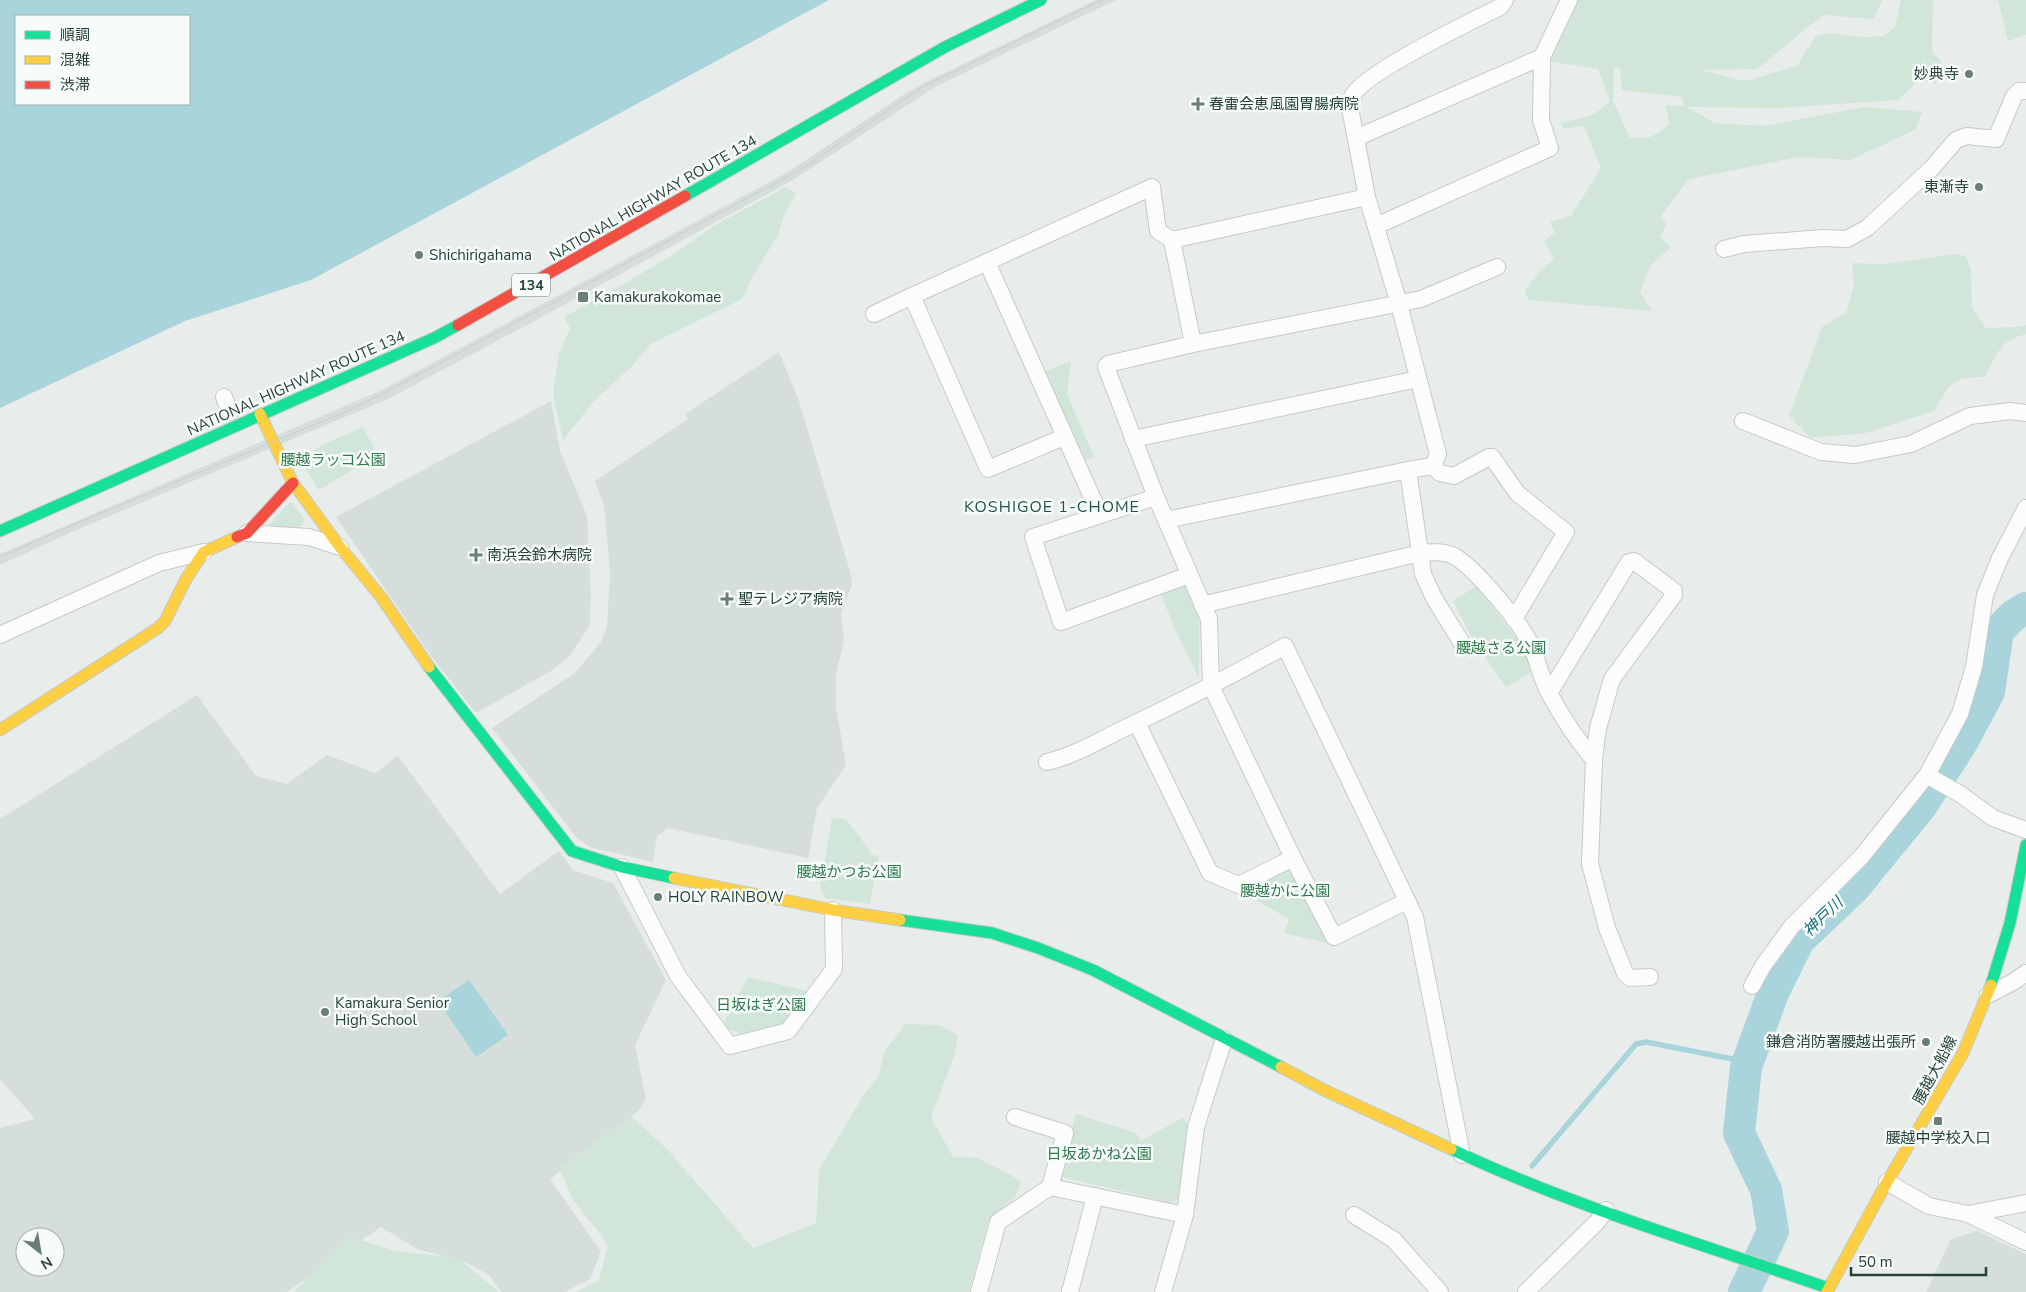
<svg xmlns="http://www.w3.org/2000/svg" width="2026" height="1292" font-family="'Nunito Sans','Noto Sans JP',sans-serif">
	<style>
		.built { fill: #d6dedb; fill-rule: evenodd }
		.green { fill: #d1e6d8; fill-rule: evenodd }
		.water { fill: #a9d4db; fill-rule: evenodd }
		.lines { fill: none; stroke-linecap: round; stroke-linejoin: round }
		.stream { stroke: #a9d4db; stroke-width: 5.5 }
		.river { stroke: #a9d4db; stroke-width: 32 }
		.street-casing { stroke: #c5cac8; stroke-width: 18 }
		.fast-casing { stroke: #c3cbc8; stroke-width: 13 }
		.slow-casing { stroke: #c3cbc8; stroke-width: 13 }
		.jam-casing { stroke: #c3cbc8; stroke-width: 13 }
		.street { stroke: #fcfcfc; stroke-width: 16 }
		.fast { stroke: #16e098; stroke-width: 11 }
		.slow { stroke: #ffcf43; stroke-width: 11 }
		.jam { stroke: #f24e42; stroke-width: 11 }
		.tram { stroke: #c9cdcc; stroke-width: 1 }
		.poi-dot { fill: #697e78; stroke: #f7fbf9; stroke-width: 2 }
		.labels { text-anchor: middle; dominant-baseline: central; stroke-width: 5; stroke-linejoin: round; paint-order: stroke }
		.shield { fill: #f7fbf9; stroke: #637a73; stroke-width: 1 }
		.shield-label { font-size: 14px; font-weight: bold; fill: #24423a }
		.poi-label { font-size: 15px; fill: #24423a; stroke: #f7fbf9; text-anchor: start }
		.street-label { font-size: 15px; fill: #24423a; stroke: #f7fbf9 }
		.park-label { font-size: 15px; fill: #2d7a4b; stroke: #f7fbf9 }
		.neighbourhood-label { font-size: 16px; letter-spacing: 1px; fill: #1f5548; stroke: #f7fbf9 }
		.water-label { font-size: 16px; font-style: italic; fill: #1c6f80; stroke: #f7fbf9 }
	</style>
	<rect width="100%" height="100%" fill="#e8edeb"/>
	<!-- built -->
	<g class="built">
		<path d="M1096 0H1116L935 87 793 180 529 324 388 399 74 531 0 565V554L382 390 788 172 906 93 930 80Z"/>
		<path d="M779 352 799 401 850 571 852 585 841 613 844 640 836 675V707L846 765 817 808 808 858 668 828 657 836 653 862 589 847 575 836 492 728 575 673 601 642 607 626 610 572 604 505 595 481 688 419 685 414Z"/>
		<path d="M551 401 560 451 587 516 591 594 590 625 570 656 551 671 476 713 431 656 336 517Z"/>
		<path d="M197 695 256 776 287 784 327 755 375 773 398 756 500 894 559 851 573 870 613 883 666 980 635 1045 646 1100 638 1111 550 1179 601 1252 590 1279 565 1292H501L489 1275 465 1262 417 1249 381 1227 287 1292H0V1128L35 1119 0 1079V819ZM25 1237H55V1267H25Z"/>
		<path d="M1977 1231 2026 1254V1292H1926L1951 1239Z"/>
	</g>
	<!-- green -->
	<g class="green">
		<path d="M1576 0H1882L1874 19 1823 15 1757 69 1700 70 1745 81 1800 65V60L1816 36 1826 33 1864 37 1884 36 1895 27 1901 0H1933L1932 53 1941 60 1936 84 1920 79 1898 100 1777 108 1687 107 1715 123 1765 126 1864 107 1922 112 1915 130 1850 160 1798 157 1689 179 1660 217 1667 223 1660 237 1671 247 1650 266 1640 292 1652 311 1528 300 1525 290 1538 273 1554 259 1544 242 1555 232 1550 222 1571 216 1601 168 1584 126 1564 129 1560 123 1593 115 1610 101 1598 69 1547 61ZM1614 67 1620 69 1622 90 1681 97 1685 106 1666 105 1669 125 1651 137 1630 138 1613 101Z"/>
		<path d="M1998 0H2026V35L2008 41Z"/>
		<path d="M786 187 796 194 783 218 779 233 753 276 742 299 651 344 633 365 592 403 563 441 553 393 559 354 570 328 564 317 620 286 674 254 717 224Z"/>
		<path d="M1955 254 1966 256 1971 270 1972 308 1986 328 2015 327 2026 325V334C1999 341 1997 354 1985 377 1951 376 1951 383 1934 411L1866 433 1811 438 1789 416 1822 327 1846 312 1854 286 1852 263 1885 264Z"/>
		<path d="M1071 361 1067 394 1094 457 1083 462 1043 372Z"/>
		<path d="M363 427 375 450 374 457 319 490 299 460 324 444Z"/>
		<path d="M290 502 293 503 304 519 303 525 298 527H270L269 525Z"/>
		<path d="M1183 582 1199 617V679L1173 625 1160 591Z"/>
		<path d="M1476 586 1521 644 1532 672 1506 687 1474 642 1453 601Z"/>
		<path d="M832 818 846 819 873 855 879 856 870 904 825 898 820 887Z"/>
		<path d="M1284 866 1299 869 1331 944 1284 933 1289 919 1237 889Z"/>
		<path d="M748 977 807 991 784 1026 740 1034 727 1028 724 1022Z"/>
		<path d="M906 1024 941 1025 958 1036 954 1057 931 1117 953 1157 978 1158 1011 1175 1021 1182 1015 1197 989 1219 969 1292H576L599 1280 608 1245 572 1198 559 1167 631 1116 668 1150 753 1248 816 1223 819 1170 861 1099 878 1077 885 1050Z"/>
		<path d="M1076 1114 1136 1133 1141 1141 1182 1118 1189 1124 1182 1197 1171 1203 1063 1177 1060 1171Z"/>
		<path d="M350 1237 396 1251 458 1258 499 1292H294Z"/>
	</g>
	<!-- water -->
	<g class="water">
		<path d="M0 0H829L311 280 185 321 0 408ZM16 16H189V104H16Z"/>
		<path d="M469 980 508 1035 476 1057 438 1001Z"/>
	</g>
	<g class="lines">
		<!-- stream -->
		<path class="stream" d="M1532 1166 1636 1044 1646 1042 1748 1062"/>
		<!-- river -->
		<path class="river" d="M1744 1292 1773 1231 1766 1190 1739 1133 1746 1067 1773 993 1799 940 1854 888 1922 805 1961 744 1989 692 1998 631 2013 616 2026 608"/>
		<!-- street casing -->
		<g class="street-casing">
			<g id="street">
				<path d="M1542 57 1569 0"/>
				<path d="M1356 138 1542 57 1541 120 1550 148 1376 226"/>
				<path d="M1724 249 1744 244 1823 238 1847 239 1867 228 1931 169 1956 140 1967 136 1996 139 2014 96 2019 91H2026"/>
				<path d="M987 262 1100 515"/>
				<path d="M874 314 912 296"/>
				<path d="M1193 344 1172 240 1367 197"/>
				<path d="M224 397 230 412"/>
				<path d="M1743 421 1821 452 1855 455 1911 444 1970 416 2010 411 2026 413"/>
				<path d="M1064 437 988 469 912 296 1152 187 1158 231 1172 240"/>
				<path d="M1133 439 1418 379"/>
				<path d="M1433 466 1440 473 1454 476 1489 457H1492L1517 493 1566 532 1514 619"/>
				<path d="M1408 470 1420 553C1431 552 1444 551 1454 556 1474 567 1517 619 1528 639 1537 656 1540 676 1549 693 1562 717 1576 739 1594 760L1590 864 1607 928 1625 973 1630 978 1650 977"/>
				<path d="M1156 497 1033 537 1061 622 1189 575"/>
				<path d="M1166 520 1408 470 1433 466 1438 454 1399 304 1367 197 1350 108C1350 105 1350 100 1352 97 1361 74 1474 20 1500 7L1505 0"/>
				<path d="M247 533 309 537 340 547"/>
				<path d="M1202 605 1420 553 1423 574 1434 598 1463 645"/>
				<path d="M0 635 159 563 204 552"/>
				<path d="M1549 693 1629 562 1634 561 1674 591V595L1612 679 1598 728 1594 760"/>
				<path d="M1137 723 1210 873 1239 885 1293 858"/>
				<path d="M1047 762C1073 756 1097 742 1121 730 1176 704 1231 676 1285 646L1415 917 1462 1155"/>
				<path d="M1932 778 1960 794 1993 818 2026 830"/>
				<path d="M622 867 678 976 730 1046 788 1031 834 969 833 910"/>
				<path d="M1407 901 1334 937 1293 858 1211 686 1209 619 1156 497 1106 367 1108 364 1193 344 1421 299 1497 267"/>
				<path d="M1752 986 1763 966 1792 926 1862 856 1927 775 1960 714 1974 667 1985 595 2000 558 2026 508"/>
				<path d="M1988 995 2013 982 2026 973"/>
				<path d="M1887 1182 1929 1206 1968 1214 2026 1242"/>
				<path d="M1050 1187 1185 1215"/>
				<path d="M1968 1214 2026 1203"/>
				<path d="M1354 1215 1394 1240 1440 1292"/>
				<path d="M979 1292 998 1222 1050 1187 1065 1133 1015 1117"/>
				<path d="M1070 1292 1095 1196"/>
				<path d="M1163 1292 1185 1215 1196 1127 1224 1039"/>
				<path d="M1526 1292 1597 1222 1606 1210"/>
			</g>
		</g>
		<!-- fast casing -->
		<g class="fast-casing">
			<g id="fast">
				<path d="M685 196 945 47 1041 0"/>
				<path d="M0 531 434 338 458 325"/>
				<path d="M429 667 572 851 622 867 674 878"/>
				<path d="M900 920 992 933 1038 948 1093 970 1281 1067"/>
				<path d="M1991 985 2010 923 2026 845"/>
				<path d="M1451 1149C1571 1206 1702 1244 1828 1288"/>
			</g>
		</g>
		<!-- slow casing -->
		<g class="slow-casing">
			<g id="slow">
				<path d="M260 414 293 483 340 547 381 597 429 667"/>
				<path d="M0 730 158 628 165 621 186 579 204 552 237 537"/>
				<path d="M674 878 833 910 900 920"/>
				<path d="M1281 1067 1324 1090 1451 1149"/>
				<path d="M1827 1292 1887 1182 1963 1053 1991 985"/>
			</g>
		</g>
		<!-- jam casing -->
		<g class="jam-casing">
			<g id="jam">
				<path d="M458 325 685 196"/>
				<path d="M237 537 247 533 293 483"/>
			</g>
		</g>
		<!-- street -->
		<use href="#street" class="street"/>
		<!-- fast -->
		<use href="#fast" class="fast"/>
		<!-- slow -->
		<use href="#slow" class="slow"/>
		<!-- jam -->
		<use href="#jam" class="jam"/>
		<!-- tram -->
		<path class="tram" d="M0 557 77 523 343 413 382 394 800 170 922 87 1101 0"/>
	</g>
	<!-- markers -->
	<g class="poi-dot">
		<circle cx="1969" cy="74" r="5"/>
		<path d="M1195.5 96.5h5v5h5v5h-5v5h-5v-5h-5v-5h5z"/>
		<circle cx="1979" cy="187" r="5"/>
		<circle cx="419" cy="255" r="5"/>
		<rect x="577" y="291" width="12" height="12" rx="2.5"/>
		<path d="M473.5 547.5h5v5h5v5h-5v5h-5v-5h-5v-5h5z"/>
		<path d="M724.5 591.5h5v5h5v5h-5v5h-5v-5h-5v-5h5z"/>
		<circle cx="658" cy="897" r="5"/>
		<circle cx="325" cy="1012" r="5"/>
		<circle cx="1926" cy="1042" r="5"/>
		<rect x="1933" y="1116" width="10" height="10" rx="2.5"/>
	</g>
	<g class="labels">
		<!-- shield labels -->
		<rect class="shield" x="512" y="273.5" width="38" height="23" rx="4"/>
		<g class="shield-label">
			<text x="531" y="285">134</text>
		</g>
		<!-- poi labels -->
		<g class="poi-label">
			<text x="1959" y="74" text-anchor="end">妙典寺</text>
			<text x="1209" y="104">春雷会恵風園胃腸病院</text>
			<text x="1969" y="187" text-anchor="end">東漸寺</text>
			<text x="429" y="255">Shichirigahama</text>
			<text x="594" y="297">Kamakurakokomae</text>
			<text x="487" y="555">南浜会鈴木病院</text>
			<text x="738" y="599">聖テレジア病院</text>
			<text x="668" y="897">HOLY RAINBOW</text>
			<text x="335" y="1003">Kamakura Senior<tspan x="335" dy="17">High School</tspan></text>
			<text x="1916" y="1042" text-anchor="end">鎌倉消防署腰越出張所</text>
			<text x="1938" y="1138" text-anchor="middle">腰越中学校入口</text>
		</g>
		<!-- street labels -->
		<g class="street-label">
			<text transform="translate(653 198) rotate(-30)">NATIONAL HIGHWAY ROUTE 134</text>
			<text transform="translate(296 383) rotate(-24)">NATIONAL HIGHWAY ROUTE 134</text>
			<text transform="translate(1935 1070) rotate(-62)">腰越大船線</text>
		</g>
		<!-- park labels -->
		<g class="park-label">
			<text x="333" y="460">腰越ラッコ公園</text>
			<text x="1501" y="648">腰越さる公園</text>
			<text x="849" y="872">腰越かつお公園</text>
			<text x="1285" y="891">腰越かに公園</text>
			<text x="761" y="1005">日坂はぎ公園</text>
			<text x="1099" y="1154">日坂あかね公園</text>
		</g>
		<!-- neighbourhood labels -->
		<g class="neighbourhood-label">
			<text x="1052" y="507">KOSHIGOE 1-CHOME</text>
		</g>
		<!-- water labels -->
		<g class="water-label">
			<text transform="translate(1823 917) rotate(-44)">神戸川</text>
		</g>
	</g>
	<!-- legend -->
	<rect x="15" y="15" width="175" height="90" fill="#f7fbf9" stroke="#a3b1ad"/>
	<rect x="25" y="31" width="25" height="8" fill="#16e098" stroke="#a3b1ad"/>
	<text x="60" y="40" font-size="15" fill="#24423a">順調</text>
	<rect x="25" y="56" width="25" height="8" fill="#ffcf43" stroke="#a3b1ad"/>
	<text x="60" y="65" font-size="15" fill="#24423a">混雑</text>
	<rect x="25" y="81" width="25" height="8" fill="#f24e42" stroke="#a3b1ad"/>
	<text x="60" y="90" font-size="15" fill="#24423a">渋滞</text>
	<!-- north arrow -->
	<g transform="translate(40 1252) rotate(149)"><circle r="24" fill="#f7fbf9" stroke="#a3b1ad"/>
	<path d="M0-4L9 19L0 12L-9 19Z" fill="#697e78"/>
	<text y="-8" font-size="14" font-weight="bold" text-anchor="middle" fill="#24423a">N</text>
	</g>
	<!-- scale -->
	<path d="M1851 1267v8h135v-8" fill="none" stroke="#24423a" stroke-width="2.5"/>
	<text x="1858" y="1267" font-size="15" fill="#24423a" stroke="#f7fbf9" stroke-width="4" paint-order="stroke">50 m</text>
</svg>
